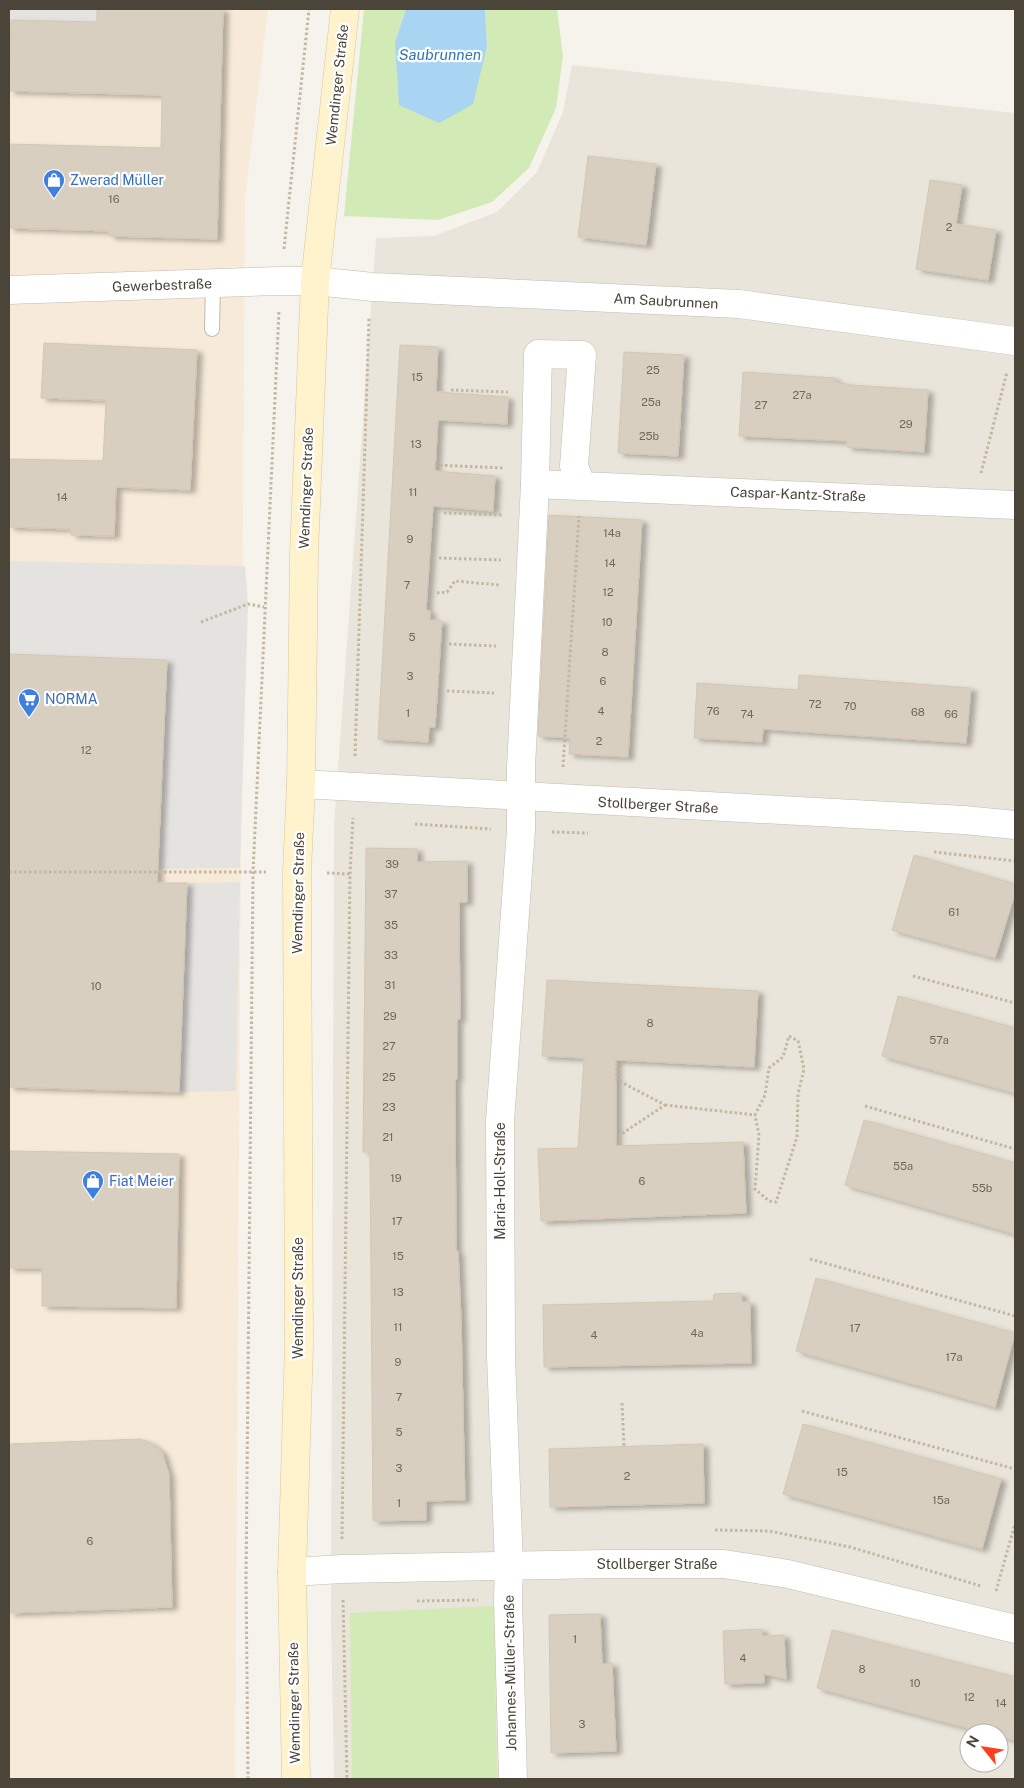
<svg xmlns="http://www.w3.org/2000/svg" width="1024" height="1788" font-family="'Public Sans',sans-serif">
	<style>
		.residential { fill: #eae5da; fill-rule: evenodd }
		.commercial { fill: #f7ead8 }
		.green { fill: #d2eab5 }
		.parking { fill: #e5e3e0 }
		.water { fill: #a9d4f2 }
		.building { fill: #d8cfc1; stroke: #d3c7b4; filter: url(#shadow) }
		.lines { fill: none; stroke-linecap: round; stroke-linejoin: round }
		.lane-casing { stroke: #c2bbae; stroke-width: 16 }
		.street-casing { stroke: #c2bbae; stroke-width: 29 }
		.secondary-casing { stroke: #d6c79b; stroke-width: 29 }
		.path { stroke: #c4b79f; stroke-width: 3; stroke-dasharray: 2.5 2.5; stroke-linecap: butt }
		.lane { stroke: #fff; stroke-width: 14 }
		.street { stroke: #fff; stroke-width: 28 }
		.secondary { stroke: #fff3cd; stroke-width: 28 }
		.labels { text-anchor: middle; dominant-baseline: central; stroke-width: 4.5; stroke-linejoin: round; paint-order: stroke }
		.number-label { font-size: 11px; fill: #6e675b }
		.street-label { font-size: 14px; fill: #4b4439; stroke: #fff }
		.shop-label { font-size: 14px; fill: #366cbe; stroke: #fff; text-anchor: start }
		.water-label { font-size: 15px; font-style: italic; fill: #2e7ab2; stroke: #fff }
	</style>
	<defs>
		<filter id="shadow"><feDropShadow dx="5.5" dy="3" stdDeviation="2.5" flood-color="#0004"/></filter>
	</defs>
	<rect width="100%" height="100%" fill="#f6f3ec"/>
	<!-- residential -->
	<path class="residential" d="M572 65 1015 113V1779H334L331 1618 334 825 376 238 434 236 497 212 537 172 563 112ZM969 1733H999V1763H969Z"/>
	<!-- commercial -->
	<path class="commercial" d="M9 9H268L245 196 235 1779H9Z"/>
	<!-- green -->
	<g class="green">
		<path d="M364 9H406L395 42 487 46 485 9H557L563 56 556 108 529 168 492 202 438 220 344 216Z"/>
		<path d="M494 1606 497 1779H352L350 1613Z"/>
	</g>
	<!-- parking -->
	<g class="parking">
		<path d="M9 9H97V22L11 20 9 91Z"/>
		<path d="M9 561 245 566 248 604 240 868 159 869 167 660 9 654Z"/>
		<path d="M240 882 236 1091 179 1092 187 883Z"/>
	</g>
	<!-- water -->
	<path class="water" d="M406 9H485L487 46 473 104 439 123 399 105 395 42Z"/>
	<!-- building -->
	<g class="building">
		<path d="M97 9H223L217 239 109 236V231L9 228V144L161 148 162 95 9 91 11 20 97 22Z"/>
		<path d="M588 156 656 164 646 245 578 237Z"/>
		<path d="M930 180 962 185 956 224 996 230 988 280 916 269Z"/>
		<path d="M44 343 197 350 190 490 116 487 114 536 71 535V529L9 527V459L103 461 106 400 41 398Z"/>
		<path d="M400 345 438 347 436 392 508 397 507 424 438 420 435 471 495 476 493 511 433 506 426 610 430 611V620L442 621 435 727H429L428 742 378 739Z"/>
		<path d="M624 352 684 355 678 456 618 453Z"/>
		<path d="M743 372 835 378V382L851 385 928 390 924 452 847 447V441L739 436Z"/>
		<path d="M549 515 642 520 628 757 569 754 570 738 538 736Z"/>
		<path d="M9 654 167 660 157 883H187L179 1092 9 1087Z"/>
		<path d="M799 675 971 688 966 743 763 729 762 742 694 738 697 683 798 690Z"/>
		<path d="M366 848 417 849V862L467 861V902H459L460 1019H457V1079H455L456 1251H458L461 1319 465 1500 426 1501V1520L373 1521 370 1152H363Z"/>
		<path d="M914 855 1015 884V893L995 958 892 930Z"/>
		<path d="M547 980 758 991 754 1067 616 1060V1146L743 1142 746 1213 541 1221 538 1149 578 1148 584 1058 542 1056Z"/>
		<path d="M898 996 1015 1028V1093L882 1056Z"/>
		<path d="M864 1120 1015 1163V1234L845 1185Z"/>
		<path d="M9 1151 179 1154 176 1308 42 1306V1268H9Z"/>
		<path d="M816 1278 1015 1333 995 1407 796 1351Z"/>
		<path d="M741 1293 742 1302H750L751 1363 544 1367 543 1305 713 1301 714 1294Z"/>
		<path d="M803 1424 1001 1479 982 1549 783 1494Z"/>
		<path d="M140 1439 151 1443 162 1452 169 1475 172 1607 9 1613V1444Z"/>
		<path d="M703 1444 704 1503 550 1507 549 1449Z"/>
		<path d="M600 1614 602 1664 612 1663 616 1751 551 1753 549 1615Z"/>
		<path d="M762 1629V1636L784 1635 786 1679 764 1674V1683L725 1684 723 1631Z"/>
		<path d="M832 1630 1015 1677V1724L1013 1740 999 1736V1733H986L817 1688Z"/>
	</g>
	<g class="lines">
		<!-- lane casing -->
		<g class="lane-casing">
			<path id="lane" d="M212 329 213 284"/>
		</g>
		<!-- street casing -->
		<g class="street-casing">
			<g id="street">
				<path d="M9 290 280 281H315L373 287 739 304 1015 341"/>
				<path d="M535 484 538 354 582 355 574 466 581 485"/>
				<path d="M301 784 964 820 1015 825"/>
				<path d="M292 1572 342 1569 607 1564H724L788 1574 1015 1629"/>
				<path d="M513 1779 508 1600 509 1566 501 1356 500 1121 521 830V768L535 484 1015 505"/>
			</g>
		</g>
		<!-- secondary casing -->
		<g class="secondary-casing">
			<path id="secondary" d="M296 1779 292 1572 299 1345 297 871 301 784 304 554 315 281 345 9"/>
		</g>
		<!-- path -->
		<g class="path">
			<path d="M284 249 309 9"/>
			<path d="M451 390 508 392"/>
			<path d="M435 465 504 468"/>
			<path d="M981 473 1007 372"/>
			<path d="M444 513 503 515"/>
			<path d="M439 558 501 560"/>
			<path d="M437 593 447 592 455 581 499 585"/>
			<path d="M201 622 248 604 264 607"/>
			<path d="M449 644 496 646"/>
			<path d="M447 691 494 693"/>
			<path d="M355 756 369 318"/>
			<path d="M563 767 579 516"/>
			<path d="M415 824 491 829"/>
			<path d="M552 832 588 833"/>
			<path d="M934 852 1015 861"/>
			<path d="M9 872H266"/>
			<path d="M327 873 350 874"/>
			<path d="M913 976 1015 1003"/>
			<path d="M617 1063V1080L665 1105 620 1135V1143"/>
			<path d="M665 1105 755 1115 765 1095 769 1068 783 1057 789 1036 798 1041 804 1069 798 1094 797 1137 776 1202 769 1201 755 1189 759 1135 755 1115"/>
			<path d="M865 1106 1015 1149"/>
			<path d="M810 1259 1015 1316"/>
			<path d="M622 1403 624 1446"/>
			<path d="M802 1411 1015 1469"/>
			<path d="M715 1530 769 1531 850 1547 981 1586"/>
			<path d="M342 1539 350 874 353 818"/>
			<path d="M996 1591 1015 1524"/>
			<path d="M343 1600 347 1779"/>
			<path d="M417 1601 478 1600"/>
			<path d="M248 1779 246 1579 253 873 279 311"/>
		</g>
		<!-- lane -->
		<use href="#lane" class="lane"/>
		<!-- street -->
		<use href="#street" class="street"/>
		<!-- secondary -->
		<use href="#secondary" class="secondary"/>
	</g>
	<!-- icons -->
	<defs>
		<g id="shop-pin" transform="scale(1.125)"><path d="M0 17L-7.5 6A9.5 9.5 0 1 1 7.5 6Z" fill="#3f7fe0" stroke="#fff"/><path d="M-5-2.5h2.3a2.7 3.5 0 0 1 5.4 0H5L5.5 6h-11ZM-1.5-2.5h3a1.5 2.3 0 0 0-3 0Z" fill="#fff"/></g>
		<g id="supermarket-pin" transform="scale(1.125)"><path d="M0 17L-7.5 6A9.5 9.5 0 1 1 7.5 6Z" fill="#3f7fe0" stroke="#fff"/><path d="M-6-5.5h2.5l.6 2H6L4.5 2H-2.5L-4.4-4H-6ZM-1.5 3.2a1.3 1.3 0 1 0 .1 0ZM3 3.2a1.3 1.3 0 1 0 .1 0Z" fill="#fff"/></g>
	</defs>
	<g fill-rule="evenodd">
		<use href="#shop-pin" x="54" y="180"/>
		<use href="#supermarket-pin" x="29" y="699"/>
		<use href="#shop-pin" x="93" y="1181"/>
	</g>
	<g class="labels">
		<!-- number labels -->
		<g class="number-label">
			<text x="114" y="199">16</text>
			<text x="949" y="227">2</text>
			<text x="653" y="370">25</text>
			<text x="417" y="377">15</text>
			<text x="802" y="395">27a</text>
			<text x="651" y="402">25a</text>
			<text x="761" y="405">27</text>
			<text x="906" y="424">29</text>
			<text x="649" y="436">25b</text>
			<text x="416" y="444">13</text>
			<text x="413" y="492">11</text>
			<text x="62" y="497">14</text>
			<text x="612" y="533">14a</text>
			<text x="410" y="539">9</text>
			<text x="610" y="563">14</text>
			<text x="407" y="585">7</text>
			<text x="608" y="592">12</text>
			<text x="607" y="622">10</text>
			<text x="412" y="637">5</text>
			<text x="605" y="652">8</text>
			<text x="410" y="676">3</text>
			<text x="603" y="681">6</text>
			<text x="815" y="704">72</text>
			<text x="850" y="706">70</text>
			<text x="601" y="711">4</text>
			<text x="713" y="711">76</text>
			<text x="918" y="712">68</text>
			<text x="408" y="713">1</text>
			<text x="747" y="714">74</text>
			<text x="951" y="714">66</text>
			<text x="599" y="741">2</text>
			<text x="86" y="750">12</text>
			<text x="392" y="864">39</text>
			<text x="391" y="894">37</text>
			<text x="954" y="912">61</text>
			<text x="391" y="925">35</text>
			<text x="391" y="955">33</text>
			<text x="390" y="985">31</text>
			<text x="96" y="986">10</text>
			<text x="390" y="1016">29</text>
			<text x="650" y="1023">8</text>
			<text x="939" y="1040">57a</text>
			<text x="389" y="1046">27</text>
			<text x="389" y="1077">25</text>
			<text x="389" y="1107">23</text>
			<text x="388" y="1137">21</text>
			<text x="903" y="1166">55a</text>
			<text x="396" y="1178">19</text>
			<text x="642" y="1181">6</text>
			<text x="982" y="1188">55b</text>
			<text x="397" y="1221">17</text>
			<text x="398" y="1256">15</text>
			<text x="398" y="1292">13</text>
			<text x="398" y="1327">11</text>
			<text x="855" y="1328">17</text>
			<text x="697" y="1333">4a</text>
			<text x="594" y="1335">4</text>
			<text x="954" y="1357">17a</text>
			<text x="398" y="1362">9</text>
			<text x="399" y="1397">7</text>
			<text x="399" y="1432">5</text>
			<text x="399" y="1468">3</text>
			<text x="842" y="1472">15</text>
			<text x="627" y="1476">2</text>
			<text x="941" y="1500">15a</text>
			<text x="399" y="1503">1</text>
			<text x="90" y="1541">6</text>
			<text x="575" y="1639">1</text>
			<text x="743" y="1658">4</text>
			<text x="862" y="1669">8</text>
			<text x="915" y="1683">10</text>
			<text x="969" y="1697">12</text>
			<text x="1001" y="1703">14</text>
			<text x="582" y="1724">3</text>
		</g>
		<!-- street labels -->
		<g class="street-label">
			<text transform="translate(337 85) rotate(-84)">Wemdinger Straße</text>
			<text transform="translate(162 285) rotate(-2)">Gewerbestraße</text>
			<text transform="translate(666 301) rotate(3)">Am Saubrunnen</text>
			<text transform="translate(306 488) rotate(-88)">Wemdinger Straße</text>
			<text transform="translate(798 494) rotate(2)">Caspar-Kantz-Straße</text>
			<text transform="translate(658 805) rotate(3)">Stollberger Straße</text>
			<text transform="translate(298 893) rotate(-89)">Wemdinger Straße</text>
			<text transform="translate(500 1181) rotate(-90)">Maria-Holl-Straße</text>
			<text transform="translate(298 1298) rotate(-90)">Wemdinger Straße</text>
			<text x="657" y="1564">Stollberger Straße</text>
			<text transform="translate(510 1673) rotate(-91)">Johannes-Müller-Straße</text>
			<text transform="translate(294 1703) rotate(-91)">Wemdinger Straße</text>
		</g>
		<!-- shop labels -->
		<g class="shop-label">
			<text x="70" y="180">Zwerad Müller</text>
			<text x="45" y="699">NORMA</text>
			<text x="109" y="1181">Fiat Meier</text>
		</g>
		<!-- water labels -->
		<g class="water-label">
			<text x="440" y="54">Saubrunnen</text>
		</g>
	</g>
	<!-- border -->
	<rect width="1024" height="1788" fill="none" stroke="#4b4439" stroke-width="20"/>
	<!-- north arrow -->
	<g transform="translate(984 1748) rotate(300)"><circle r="24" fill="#ffffff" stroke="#b7b4b0"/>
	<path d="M0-4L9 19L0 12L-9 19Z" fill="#fc3f1d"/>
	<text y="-8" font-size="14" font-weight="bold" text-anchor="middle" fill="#4b4439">N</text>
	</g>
</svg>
